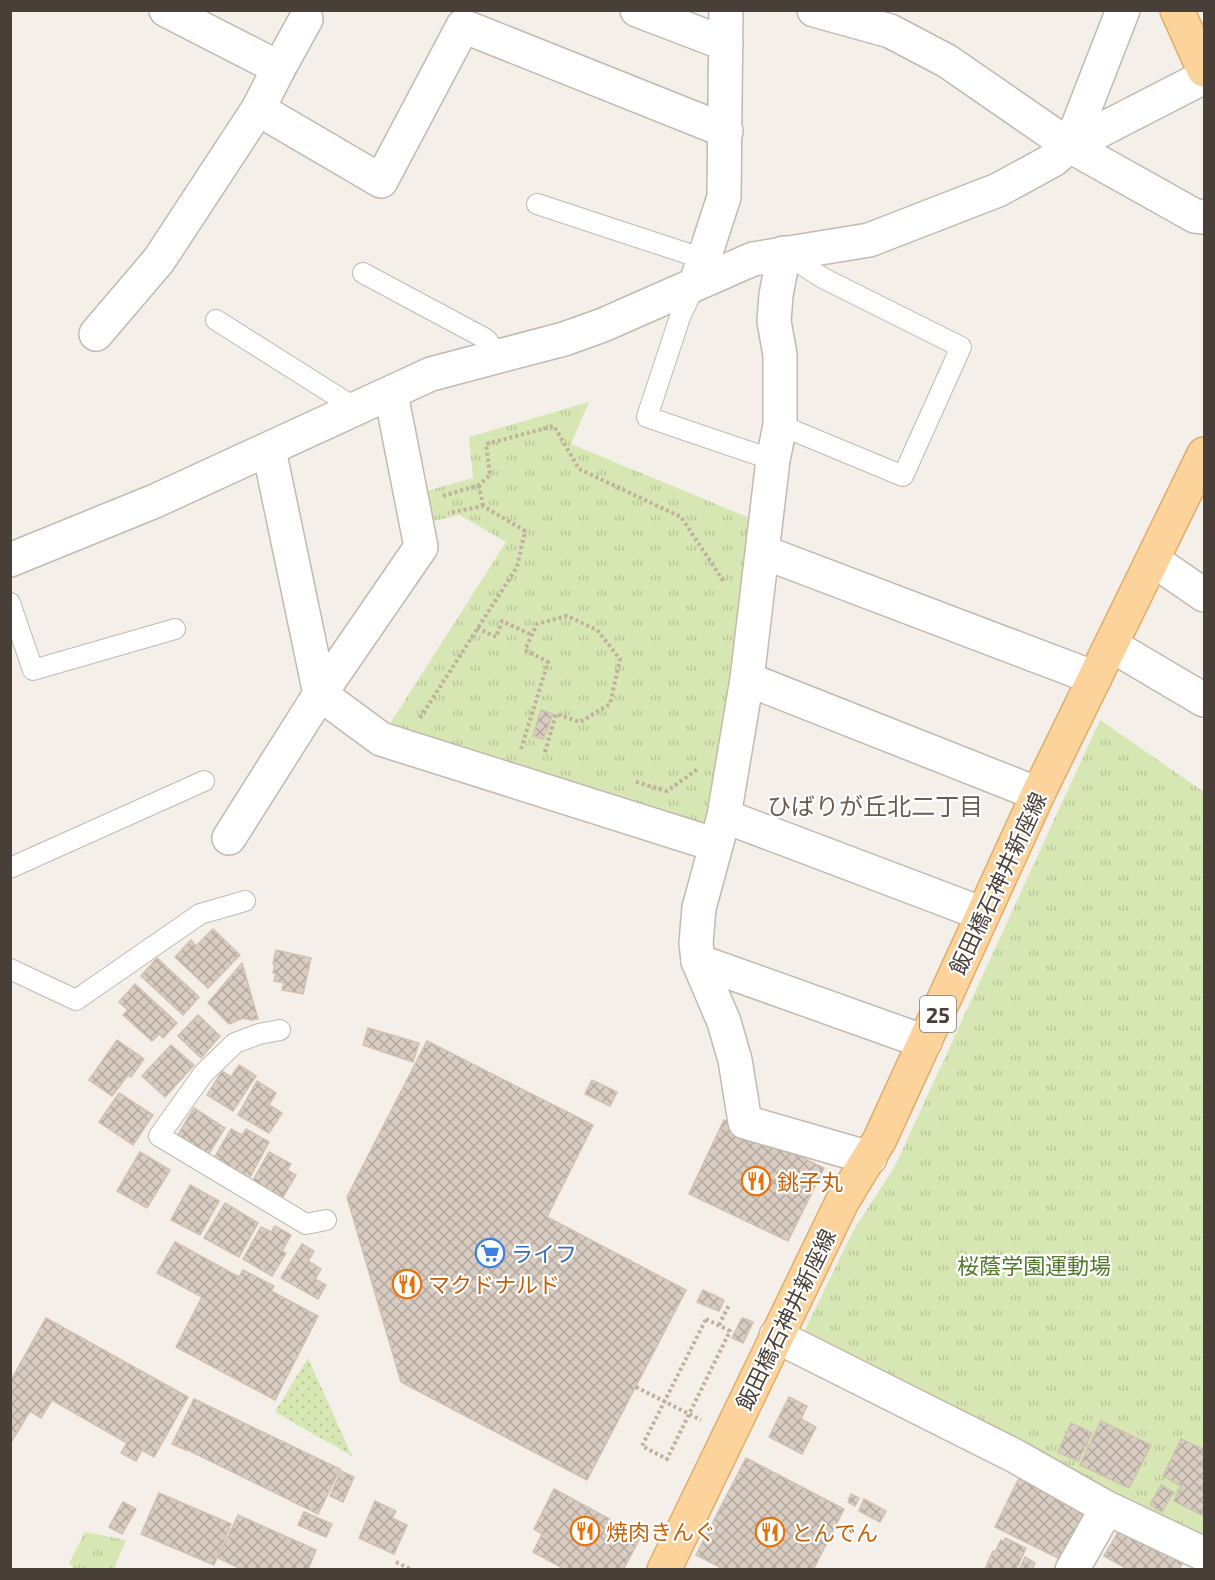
<svg xmlns="http://www.w3.org/2000/svg" width="1215" height="1580" font-family="'Exo 2','Noto Sans JP',sans-serif">
	<style>
		.grass { fill: url(#grass-dots) }
		.park { fill: url(#park-tufts) }
		.building { fill: url(#building-cross-hatch); stroke: #d0c1b2; stroke-width: 1.5 }
		.lines { fill: none; stroke-linecap: round; stroke-linejoin: round }
		.service-casing { stroke: #c3b9af; stroke-width: 22 }
		.minor-casing { stroke: #c3b9af; stroke-width: 36 }
		.primary-casing { stroke: #e1ad6a; stroke-width: 36 }
		.path { stroke: #c1b09d; stroke-width: 4; stroke-dasharray: 3 3; stroke-linecap: butt }
		.service { stroke: #fff; stroke-width: 20 }
		.minor { stroke: #fff; stroke-width: 33 }
		.primary { stroke: #fbd39b; stroke-width: 33 }
		.labels { text-anchor: middle; dominant-baseline: central; stroke-width: 4.5; stroke-linejoin: round; paint-order: stroke }
		.shield { fill: #fff; stroke: #7f7974; stroke-width: 1.5 }
		.shield-label { font-size: 21px; font-weight: bold; fill: #483f38 }
		.street-label { font-size: 22px; fill: #483f38; stroke: #fff }
		.food-label { font-size: 22px; fill: #c56008; stroke: #fff; text-anchor: start }
		.shop-label { font-size: 22px; fill: #366cbe; stroke: #fff; text-anchor: start }
		.park-label { font-size: 22px; fill: #53792c; stroke: #fff }
		.neighbourhood-label { font-size: 24px; fill: #6a5c4f; stroke: #fff }
	</style>
	<defs>
		<pattern id="grass-dots" width="8" height="8" patternUnits="userSpaceOnUse" patternTransform="scale(1.5)"><rect width="8" height="8" fill="#d7e7b3"/><path d="M2 2h.1M6 6h.1" fill="none" stroke="#bac79b" stroke-width="1.8" stroke-linecap="round"/></pattern>
		<pattern id="park-tufts" width="24" height="20" patternUnits="userSpaceOnUse" patternTransform="scale(1.5)"><rect width="24" height="20" fill="#d7e7b3"/><path d="M3 7l-1-3M5 7V3M7 7l1-3M15 17l-1-3M17 17v-4M19 17l1-3" fill="none" stroke="#bac79b"/></pattern>
		<pattern id="building-cross-hatch" width="8" height="8" patternUnits="userSpaceOnUse" patternTransform="scale(1.5)"><rect width="8" height="8" fill="#d9cdc2"/><path d="M0 0l8 8M0 8l8-8" fill="none" stroke="#b2a89f"/></pattern>
	</defs>
	<rect width="100%" height="100%" fill="#f4efe9"/>
	<!-- grass -->
	<path class="grass" d="M308 1358 352 1456 275 1412Z"/>
	<!-- park -->
	<g class="park">
		<path d="M589 402 571 444 757 521 713 818 696 829 386 730 506 542 460 515 429 522 419 493 473 478 469 437Z"/>
		<path d="M1100 720 1204 792V1543L803 1334 853 1231 895 1166Z"/>
		<path d="M85 1532 126 1540 114 1569H74L69 1563Z"/>
	</g>
	<!-- building -->
	<g class="building">
		<path d="M541 710 553 714 543 739 533 736Z"/>
		<path d="M213 929 240 955 208 988 175 957 191 940 196 946Z"/>
		<path d="M276 950 311 958 303 994 282 990 284 983 274 981 276 973H273L275 965 273 964Z"/>
		<path d="M157 958 199 997 183 1015 141 976Z"/>
		<path d="M242 963 258 1019 251 1020 243 1018 229 1024 208 1003Z"/>
		<path d="M135 984 177 1023 163 1038 159 1034 152 1041 123 1015 128 1010 119 1002Z"/>
		<path d="M198 1015 220 1036 201 1058 178 1036Z"/>
		<path d="M368 1028 419 1043 413 1062 363 1045Z"/>
		<path d="M117 1040 144 1059 131 1077 128 1075 112 1096 89 1080Z"/>
		<path d="M427 1041 593 1125 547 1217 686 1290 587 1480 401 1382 347 1197Z"/>
		<path d="M171 1045 194 1065 165 1097 142 1076Z"/>
		<path d="M239 1065 256 1076 233 1111 207 1095 222 1071 231 1077Z"/>
		<path d="M592 1080 617 1092 610 1106 585 1094Z"/>
		<path d="M257 1081 276 1093 269 1105 282 1113 269 1133 238 1115Z"/>
		<path d="M119 1093 153 1115 133 1145 99 1122Z"/>
		<path d="M194 1108 225 1128 208 1155 177 1136Z"/>
		<path d="M724 1120 824 1168 788 1241 689 1194Z"/>
		<path d="M231 1129 242 1135 246 1129 269 1142 249 1179 213 1160Z"/>
		<path d="M140 1152 170 1170 147 1208 117 1191Z"/>
		<path d="M269 1152 291 1164 287 1170 296 1175 283 1197 275 1192 274 1195 252 1182Z"/>
		<path d="M190 1185 219 1201 200 1235 171 1220Z"/>
		<path d="M225 1203 258 1223 239 1257 204 1238Z"/>
		<path d="M275 1226 291 1235 282 1251 286 1253 272 1276 243 1259 261 1227 271 1232Z"/>
		<path d="M175 1242 239 1277 243 1270 274 1286 271 1291 318 1316 275 1400 176 1347 202 1297 157 1273Z"/>
		<path d="M302 1244 314 1251 308 1261 321 1269 315 1279 326 1285 318 1299 281 1278Z"/>
		<path d="M703 1290 724 1300 719 1311 697 1302Z"/>
		<path d="M46 1318 188 1397 154 1457 142 1450 136 1461 121 1453 127 1443 52 1400 41 1418 30 1411 10 1444V1382Z"/>
		<path d="M742 1318 753 1322 743 1343 732 1338Z"/>
		<path d="M789 1397 807 1406 801 1419 816 1427 802 1454 769 1437Z"/>
		<path d="M194 1399 340 1469 318 1514 186 1449V1450L172 1444Z"/>
		<path d="M1101 1421 1151 1445 1129 1488 1080 1465Z"/>
		<path d="M1071 1423 1092 1433 1078 1461 1058 1452Z"/>
		<path d="M1181 1439 1204 1450V1516L1174 1501 1181 1486 1163 1476Z"/>
		<path d="M746 1458 844 1509 813 1570H725L696 1555Z"/>
		<path d="M341 1471 354 1477 343 1502 330 1496Z"/>
		<path d="M1021 1474 1090 1514 1066 1562 995 1527Z"/>
		<path d="M1161 1485 1173 1492 1162 1512 1150 1505Z"/>
		<path d="M554 1489 641 1536 623 1570H566L533 1552 542 1534 534 1529Z"/>
		<path d="M159 1493 231 1524 214 1565 141 1534Z"/>
		<path d="M851 1494 859 1498 855 1506 848 1502Z"/>
		<path d="M864 1499 886 1511 880 1522 859 1511Z"/>
		<path d="M375 1501 396 1511 392 1518 407 1525 394 1554 359 1538Z"/>
		<path d="M123 1502 136 1509 122 1534 109 1527Z"/>
		<path d="M304 1512 332 1524 326 1537 298 1525Z"/>
		<path d="M238 1515 316 1550 308 1570H243L218 1558Z"/>
		<path d="M1120 1529 1183 1562 1179 1570H1129L1104 1556Z"/>
		<path d="M1005 1538 1026 1548 1016 1570 985 1569 993 1551 995 1552 1001 1540 1004 1542Z"/>
		<path d="M1025 1557 1035 1563 1033 1568 1035 1570H1019Z"/>
	</g>
	<g class="lines">
		<!-- service casing -->
		<g class="service-casing">
			<g id="service">
				<path d="M537 204 704 259"/>
				<path d="M363 273 486 339 499 356"/>
				<path d="M696 283 680 317 647 417 773 460"/>
				<path d="M216 320 357 409"/>
				<path d="M780 425 903 476 961 347 823 278 785 254"/>
				<path d="M10 603 33 670 175 629"/>
				<path d="M10 868 204 781"/>
				<path d="M10 969 76 1000 200 914 245 901"/>
				<path d="M280 1030 259 1034 235 1043 203 1074 159 1136 306 1224 326 1220"/>
			</g>
		</g>
		<!-- minor casing -->
		<g class="minor-casing">
			<g id="minor">
				<path d="M637 10 726 44"/>
				<path d="M814 10 890 31 947 61 1070 146 1123 10"/>
				<path d="M279 68 306 19"/>
				<path d="M258 109 381 181 463 26 726 131"/>
				<path d="M1070 146 1204 77"/>
				<path d="M784 253 776 295 774 321 780 355V425L773 460 747 679 724 816 699 908 696 943 698 961 724 1022 735 1060 745 1122 870 1158"/>
				<path d="M696 283 724 197 726 10"/>
				<path d="M96 334 159 260 258 109 279 68 166 10"/>
				<path d="M269 450 320 694 381 739 716 845"/>
				<path d="M763 552 1095 678"/>
				<path d="M10 560 155 501 431 374 564 339 603 325 753 259 869 240 998 190 1053 160 1070 146 1195 216 1204 217"/>
				<path d="M1153 560 1204 595"/>
				<path d="M1111 645 1204 700"/>
				<path d="M747 679 1038 794"/>
				<path d="M724 816 983 914"/>
				<path d="M229 838 320 694 421 547 391 394"/>
				<path d="M698 961 925 1042"/>
				<path d="M776 1336 1015 1456 1107 1508 1072 1570"/>
				<path d="M1107 1508 1204 1554"/>
			</g>
		</g>
		<!-- primary casing -->
		<g class="primary-casing">
			<g id="primary">
				<path d="M1177 10 1204 70"/>
				<path d="M664 1570 842 1202 880 1139 1038 794 1204 454"/>
			</g>
		</g>
		<!-- path -->
		<g class="path">
			<path d="M479 485 483 506"/>
			<path d="M443 496 479 485 490 475 486 444 554 426 579 469 681 517 724 582"/>
			<path d="M477 628 496 637 502 621 532 635"/>
			<path d="M420 718 517 567 525 531 483 506 448 513"/>
			<path d="M521 749 548 662 525 650 537 624 567 616 597 630 620 659 610 704 580 722 556 714 544 755"/>
			<path d="M636 782 667 791 698 769"/>
			<path d="M706 1319 730 1331 667 1459 642 1446Z"/>
			<path d="M719 1325 729 1305"/>
			<path d="M636 1387 701 1420"/>
			<path d="M396 1562 412 1570"/>
		</g>
		<!-- service -->
		<use href="#service" class="service"/>
		<!-- minor -->
		<use href="#minor" class="minor"/>
		<!-- primary -->
		<use href="#primary" class="primary"/>
	</g>
	<!-- icons -->
	<defs>
		<g id="restaurant-ring" transform="scale(1.5)"><circle r="9.5" fill="#fff" stroke="#e8710a" stroke-width="1.5"/><path d="M-5-6h1v4h1v-4h1v4h1v-4h1v5L-1.5 .5V6h-2V.5L-5-1ZM5-6V6H3V1.5H1.5Q1.5-4 5-6Z" fill="#e8710a"/></g>
		<g id="supermarket-ring" transform="scale(1.5)"><circle r="9.5" fill="#fff" stroke="#3f7fe0" stroke-width="1.5"/><path d="M-6-5.5h2.5l.6 2H6L4.5 2H-2.5L-4.4-4H-6ZM-1.5 3.2a1.3 1.3 0 1 0 .1 0ZM3 3.2a1.3 1.3 0 1 0 .1 0Z" fill="#3f7fe0"/></g>
	</defs>
	<g fill-rule="evenodd">
		<use href="#restaurant-ring" x="756" y="1181"/>
		<use href="#supermarket-ring" x="490" y="1253"/>
		<use href="#restaurant-ring" x="407" y="1284"/>
		<use href="#restaurant-ring" x="585" y="1531"/>
		<use href="#restaurant-ring" x="770" y="1532"/>
	</g>
	<g class="labels">
		<!-- shield labels -->
		<rect class="shield" x="920" y="996" width="36" height="36" rx="4.5"/>
		<g class="shield-label">
			<text x="938" y="1014">25</text>
		</g>
		<!-- street labels -->
		<g class="street-label">
			<text transform="translate(997 883) rotate(-65)">飯田橋石神井新座線</text>
			<text transform="translate(785 1319) rotate(-64)">飯田橋石神井新座線</text>
		</g>
		<!-- food labels -->
		<g class="food-label">
			<text x="777" y="1181">銚子丸</text>
			<text x="428" y="1284">マクドナルド</text>
			<text x="606" y="1531">焼肉きんぐ</text>
			<text x="791" y="1532">とんでん</text>
		</g>
		<!-- shop labels -->
		<g class="shop-label">
			<text x="511" y="1253">ライフ</text>
		</g>
		<!-- park labels -->
		<g class="park-label">
			<text x="1034" y="1265">桜蔭学園運動場</text>
		</g>
		<!-- neighbourhood labels -->
		<g class="neighbourhood-label">
			<text x="875" y="805">ひばりが丘北二丁目</text>
		</g>
	</g>
	<!-- border -->
	<rect width="1215" height="1580" fill="none" stroke="#483f38" stroke-width="24"/>
</svg>
